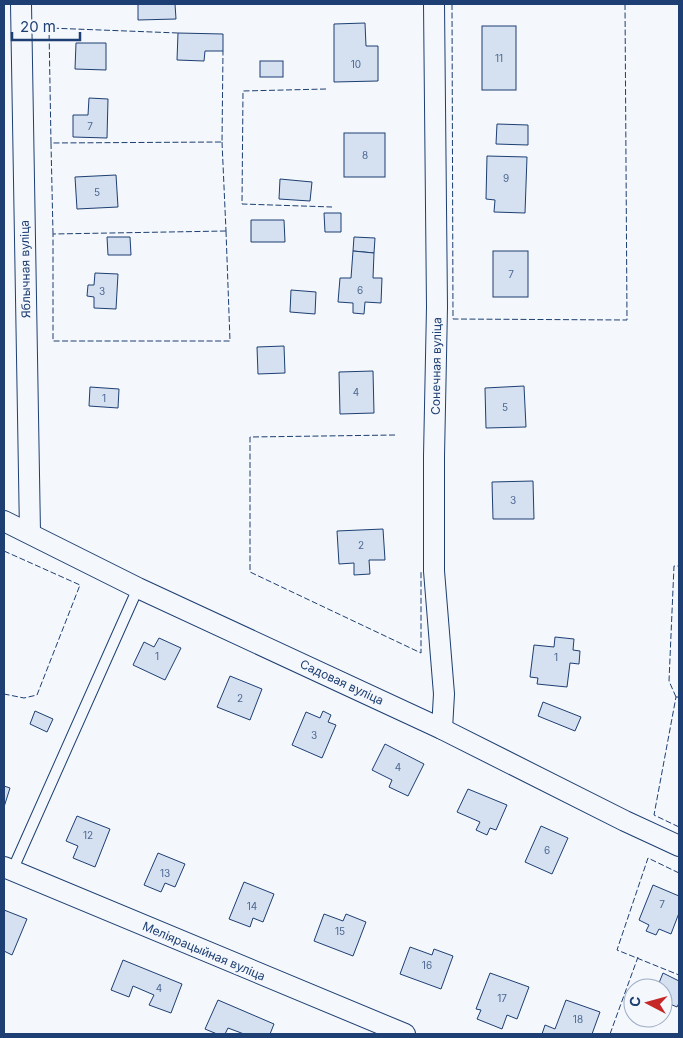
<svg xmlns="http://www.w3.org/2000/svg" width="683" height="1038" font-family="Inter,sans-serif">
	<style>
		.building { fill: #d5e0f0; stroke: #1d3f73 }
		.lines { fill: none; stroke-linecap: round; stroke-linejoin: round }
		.lane-casing { stroke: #1d3f73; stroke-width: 12 }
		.street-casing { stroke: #1d3f73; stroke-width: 22 }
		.lane { stroke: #f4f7fb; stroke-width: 10 }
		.street { stroke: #f4f7fb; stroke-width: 20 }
		.fence { stroke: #1d3f73; stroke-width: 1; stroke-dasharray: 6 2.5; stroke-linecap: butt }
		.labels { text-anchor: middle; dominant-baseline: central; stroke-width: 4; stroke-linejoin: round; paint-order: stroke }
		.number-label { font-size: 10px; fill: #4b6792 }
		.street-label { font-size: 12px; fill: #1d3f73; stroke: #f4f7fb }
	</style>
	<rect width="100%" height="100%" fill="#f4f7fb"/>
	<!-- building -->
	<g class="building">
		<path d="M138 4H175L176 19 138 20Z"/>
		<path d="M365 23 366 46H378V81L334 82V24Z"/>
		<rect x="482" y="26" width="34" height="64"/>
		<path d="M178 33 223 34V51H205L204 61 177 60Z"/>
		<path d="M76 43H106V70L75 69Z"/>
		<rect x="260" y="61" width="23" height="16"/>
		<path d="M89 98 108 99 107 138 73 137V115H88Z"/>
		<path d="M497 124 528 125V145L496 144Z"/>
		<rect x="344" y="133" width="41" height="44"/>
		<path d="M487 156 527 157 525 213 494 212 495 200 486 199Z"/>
		<path d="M116 175 118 207 77 209 75 177Z"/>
		<path d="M280 179 312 182 310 201 279 199Z"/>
		<path d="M324 213H341V232H325Z"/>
		<path d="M251 220H284L285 242H251Z"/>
		<path d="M107 237H130L131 255H108Z"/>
		<path d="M354 237 375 238 374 253 353 251Z"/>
		<path d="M353 251 374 253 373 278H382L381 303 365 302 364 314 353 313V303L338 302 340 278H351Z"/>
		<rect x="493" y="251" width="35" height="46"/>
		<path d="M95 273 118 274 116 309 94 308V297L87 296 88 285H94Z"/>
		<path d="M291 290 316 292 315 314 290 312Z"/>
		<path d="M284 346 285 373 258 374 257 347Z"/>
		<path d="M373 371 374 413 340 414 339 372Z"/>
		<path d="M524 386 526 427 486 428 485 388Z"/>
		<path d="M90 387 119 389 118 408 89 406Z"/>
		<path d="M533 481 534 519H493L492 482Z"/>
		<path d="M383 529 385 560H369L370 574 354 575V563L339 564 337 531Z"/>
		<path d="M555 637 574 639 573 650 580 651 579 664 570 663 567 687 537 684 538 678 530 677 534 645 554 647Z"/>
		<path d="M159 638 181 648 165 680 133 665 144 642 154 647Z"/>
		<path d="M230 676 262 689 250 720 217 707Z"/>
		<path d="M543 702 581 717 575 731 538 716Z"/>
		<path d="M35 711 53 719 47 732 30 724Z"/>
		<path d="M323 711 331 715 328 722 336 725 322 758 292 745 306 712 320 718Z"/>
		<path d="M385 744 424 764 408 796 389 787 392 780 372 770Z"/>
		<path d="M4 786 10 788 4 807Z"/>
		<path d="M468 789 507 805 496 830 490 828 487 835 476 830 480 822 457 812Z"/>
		<path d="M77 816 110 829 95 867 73 858 78 846 66 841Z"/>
		<path d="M541 826 568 838 552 874 525 862Z"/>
		<path d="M158 853 185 864 175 887 165 883 161 892 144 885Z"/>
		<path d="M244 882 274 894 263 922 253 918 250 927 229 919Z"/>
		<path d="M653 885 679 896V913L671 934 659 929 656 935 646 931 649 925 639 920Z"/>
		<path d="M4 910 27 919 12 955 4 951Z"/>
		<path d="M324 914 343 921 346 914 366 922 353 956 314 941Z"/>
		<path d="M410 947 432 955 434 949 453 956 441 989 400 974Z"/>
		<path d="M123 960 182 984 171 1013 149 1005 154 995 133 986 129 997 111 990Z"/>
		<path d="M490 973 529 987 517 1019 507 1015 502 1029 477 1019 481 1010 476 1009Z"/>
		<path d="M663 973 679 981V1003L677 1007 663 1001V988H657Z"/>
		<path d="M218 1000 274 1024 270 1034H244L228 1028 225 1034H217L205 1029Z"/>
		<path d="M566 1000 600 1012 592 1034H542L545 1025 555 1029Z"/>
	</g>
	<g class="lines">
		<!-- lane casing -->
		<g class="lane-casing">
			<path id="lane" d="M12 871 138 588"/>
		</g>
		<!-- street casing -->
		<g class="street-casing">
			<g id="street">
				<path d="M21 4 30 533"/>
				<path d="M434 4 437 307 434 456V571L444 694 442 729"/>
				<path d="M4 521 138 588 442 729 625 821 679 846"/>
				<path d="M4 867 405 1034"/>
			</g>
		</g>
		<!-- lane -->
		<use href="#lane" class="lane"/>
		<!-- street -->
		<use href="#street" class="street"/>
		<!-- fence -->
		<g class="fence">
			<path d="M452 4 453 319 627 320 625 4"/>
			<path d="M326 89 243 91 242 204 332 207"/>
			<path d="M222 142 226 231"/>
			<path d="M51 143 49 28 178 33"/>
			<path d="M226 231 230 341H53V234Z"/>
			<path d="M53 234 51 143 222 142 223 51"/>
			<path d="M395 435 250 437V572L421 653V571"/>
			<path d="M4 551 80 585 37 695 24 698 4 694"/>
			<path d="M676 697 669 681 674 566H679"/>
			<path d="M679 697H676L654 815 679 827"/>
			<path d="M679 873 648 858 617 950 679 975"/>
			<path d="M610 1034 638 957"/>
		</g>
	</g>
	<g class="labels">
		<!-- number labels -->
		<g class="number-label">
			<text x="499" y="58">11</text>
			<text x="356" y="64">10</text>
			<text x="90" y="126">7</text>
			<text x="365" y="155">8</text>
			<text x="506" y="178">9</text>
			<text x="97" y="192">5</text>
			<text x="511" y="274">7</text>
			<text x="360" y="290">6</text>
			<text x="102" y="291">3</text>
			<text x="356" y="392">4</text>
			<text x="104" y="398">1</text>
			<text x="505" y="407">5</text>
			<text x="513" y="500">3</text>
			<text x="361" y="545">2</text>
			<text x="157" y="656">1</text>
			<text x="556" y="657">1</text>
			<text x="240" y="698">2</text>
			<text x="314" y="735">3</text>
			<text x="398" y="767">4</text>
			<text x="88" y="835">12</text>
			<text x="547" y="850">6</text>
			<text x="165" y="873">13</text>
			<text x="662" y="904">7</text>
			<text x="252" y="906">14</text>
			<text x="340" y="931">15</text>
			<text x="427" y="965">16</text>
			<text x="159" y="988">4</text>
			<text x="502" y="998">17</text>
			<text x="578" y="1019">18</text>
		</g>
		<!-- street labels -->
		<g class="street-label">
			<text transform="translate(25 269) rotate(-91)">Яблычная вуліца</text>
			<text transform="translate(436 366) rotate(-89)">Сонечная вуліца</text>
			<text transform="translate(342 682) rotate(25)">Садовая вуліца</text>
			<text transform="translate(204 951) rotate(23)">Меліярацыйная вуліца</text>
		</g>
	</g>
	<!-- border -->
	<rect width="683" height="1038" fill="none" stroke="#1d3f73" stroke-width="10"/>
	<!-- north arrow -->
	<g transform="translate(648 1003) rotate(276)"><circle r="24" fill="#f4f7fb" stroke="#9eadc5"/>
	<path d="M0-4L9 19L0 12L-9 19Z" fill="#c62828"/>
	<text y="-8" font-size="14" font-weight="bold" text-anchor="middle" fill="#1d3f73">С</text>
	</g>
	<!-- scale -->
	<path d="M12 32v8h68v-8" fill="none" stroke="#1d3f73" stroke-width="2.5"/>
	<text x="20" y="32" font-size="15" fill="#1d3f73" stroke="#f4f7fb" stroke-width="4" paint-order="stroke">20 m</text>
</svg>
